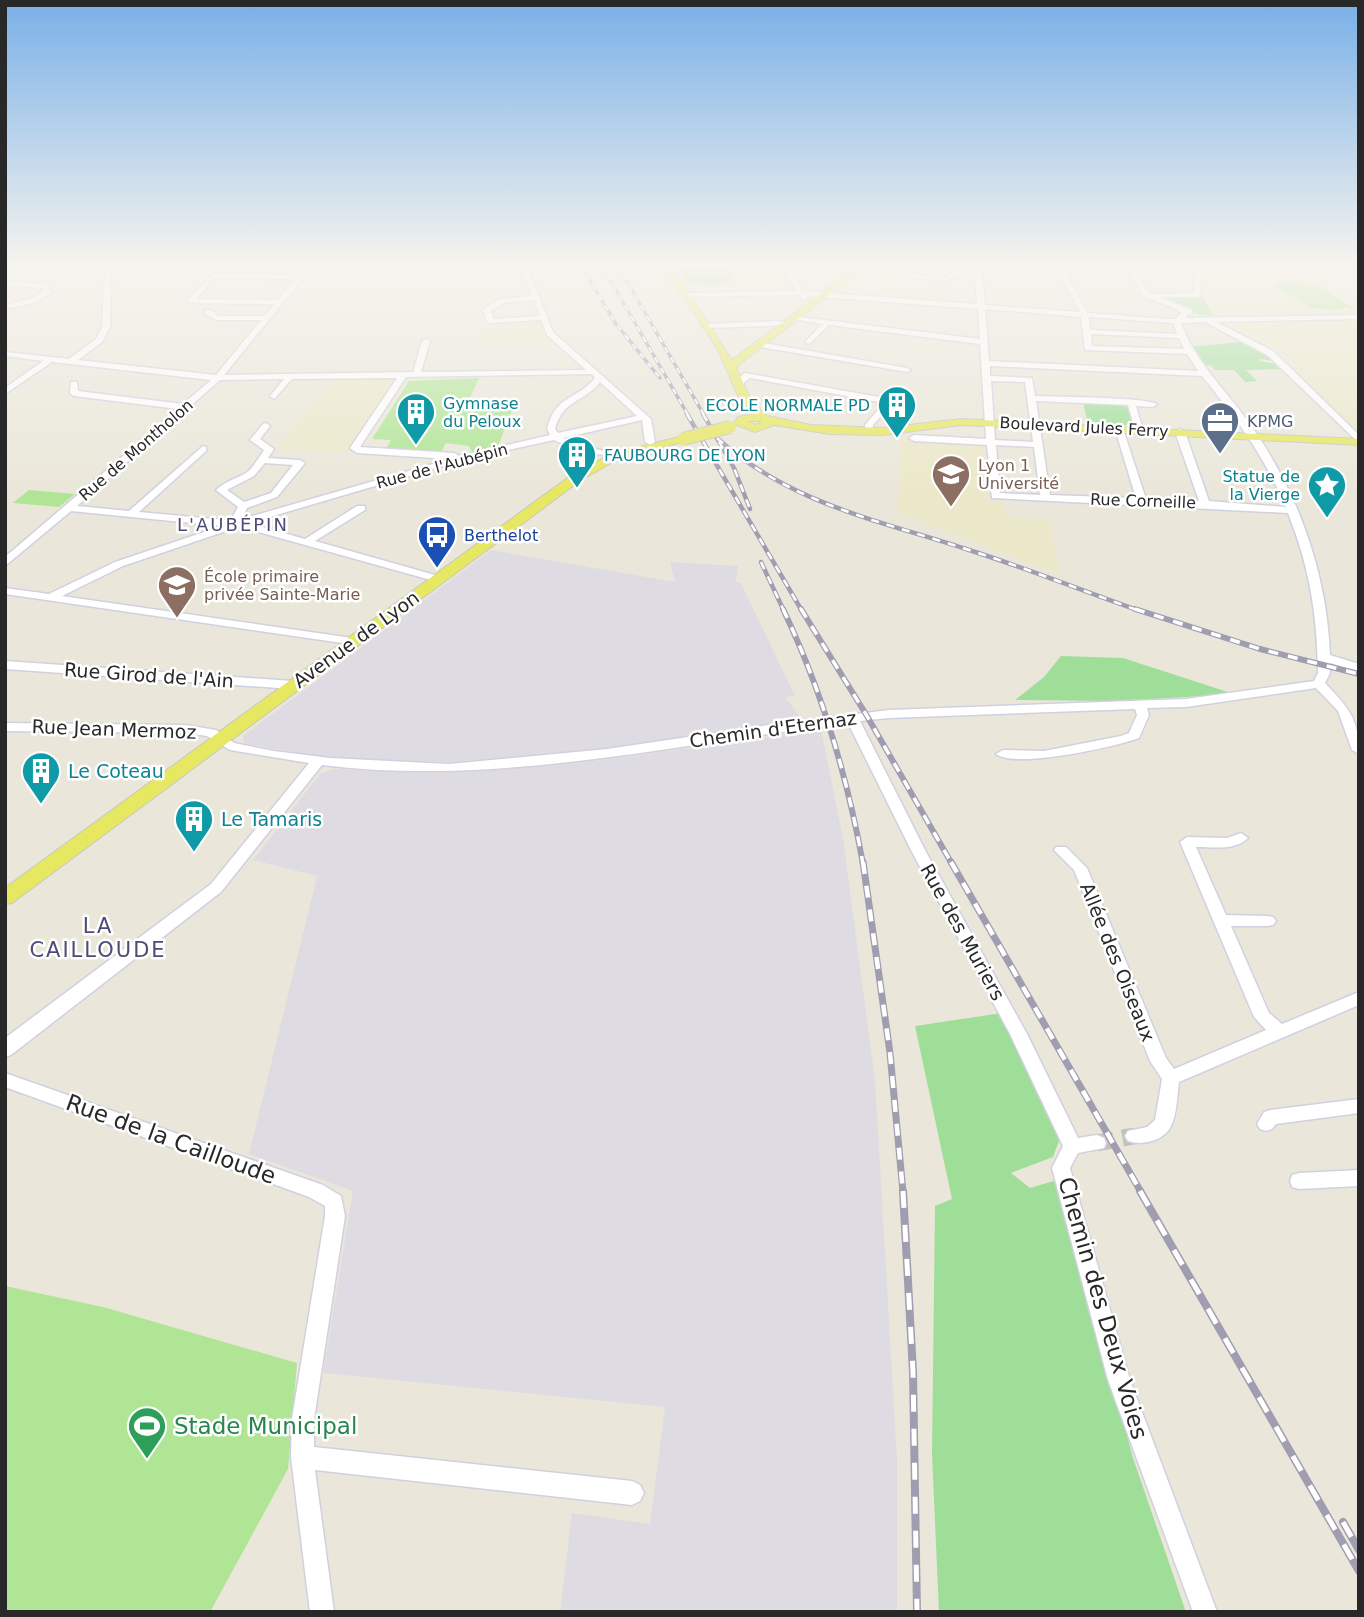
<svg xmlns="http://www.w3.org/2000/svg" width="1364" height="1617" font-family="'DejaVu Sans',sans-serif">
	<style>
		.industrial { fill: #dfdbe2 }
		.education { fill: #ebe8ca }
		.green { fill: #9fde99 }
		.pitch { fill: #afe595 }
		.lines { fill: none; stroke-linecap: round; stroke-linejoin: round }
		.minor-tunnel { stroke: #c3c1b6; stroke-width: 17; stroke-dasharray: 17 9; stroke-linecap: butt }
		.minor-casing { stroke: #d1d0e0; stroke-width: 3 }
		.major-casing { stroke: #c7c7c7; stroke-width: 2 }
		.minor { fill: #fff; fill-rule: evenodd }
		.major { fill: #e6e861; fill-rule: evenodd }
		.rail-far4-casing { stroke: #a09db1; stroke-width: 3.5 }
		.rail-far3-casing { stroke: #a09db1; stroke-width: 4.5 }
		.rail-far2-casing { stroke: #a09db1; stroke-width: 6 }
		.rail-far1-casing { stroke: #a09db1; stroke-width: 7 }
		.rail-casing { stroke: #a09db1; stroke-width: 8 }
		.rail-far4 { stroke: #fff; stroke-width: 2; stroke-dasharray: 6; stroke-linecap: butt }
		.rail-far3 { stroke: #fff; stroke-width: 2.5; stroke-dasharray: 8; stroke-linecap: butt }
		.rail-far2 { stroke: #fff; stroke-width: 3.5; stroke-dasharray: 10; stroke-linecap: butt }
		.rail-far1 { stroke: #fff; stroke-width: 4.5; stroke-dasharray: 12; stroke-linecap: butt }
		.rail { stroke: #fff; stroke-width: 5; stroke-dasharray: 17; stroke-linecap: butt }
		.major-bridge-casing { stroke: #c7c7c7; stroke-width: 14; stroke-linecap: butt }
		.major-bridge { stroke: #e6e861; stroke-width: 12 }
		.labels { text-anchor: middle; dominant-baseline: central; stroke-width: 5; stroke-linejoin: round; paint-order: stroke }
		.far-culture-label { font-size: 16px; fill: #0d838f; stroke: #fff; text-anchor: start }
		.far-service-label { font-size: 16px; fill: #4e5e75; stroke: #fff; text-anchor: start }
		.far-street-label { font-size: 16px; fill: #282828; stroke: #fff }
		.far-education-label { font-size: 16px; fill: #785e54; stroke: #fff; text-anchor: start }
		.far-transit-label { font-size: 16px; fill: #164399; stroke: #fff; text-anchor: start }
		.far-neighbourhood-label { font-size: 18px; letter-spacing: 2px; fill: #4e4b76; stroke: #fff }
		.street-label { font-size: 19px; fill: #282828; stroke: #fff }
		.culture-label { font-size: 19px; fill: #0d838f; stroke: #fff; text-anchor: start }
		.neighbourhood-label { font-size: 21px; letter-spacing: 2px; fill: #4e4b76; stroke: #fff }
		.near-street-label { font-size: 23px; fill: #282828; stroke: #fff }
		.near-leisure-label { font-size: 23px; fill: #27864d; stroke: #fff; text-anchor: start }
	</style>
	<rect width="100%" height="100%" fill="#eae7da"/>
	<!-- industrial -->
	<g class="industrial">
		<path d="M491 550 675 582 670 562 738 566 736 582 741 583 795 696 785 697 802 719 614 748 450 762 347 759 298 753 244 743 243 736Z"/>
		<path d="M821 729 843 838 875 1080 897 1459V1612H560L572 1513 650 1524 665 1407 323 1373 353 1191 249 1154 317 876 253 860 320 774 333 769 440 773 546 766 612 759Z"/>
	</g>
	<!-- education -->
	<g class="education">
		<path d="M780 264 791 282H733L734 293H700L695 292 689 284 717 285 732 280V268Z"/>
		<path d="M1215 265 1252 269 1254 272 1302 275 1359 310V313L1212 315 1202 295 1204 270 1216 271Z"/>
		<path d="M873 281 954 286 933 303 833 295 850 282 872 285Z"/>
		<path d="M1359 320V433L1290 365 1295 364 1277 347 1252 341 1229 327 1236 323Z"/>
		<path d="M541 323 544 333 552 340 474 344 483 328Z"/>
		<path d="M333 378 397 379 348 452 278 449Z"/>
		<path d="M901 439 986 444 989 501 1003 502 1006 517 1049 520 1060 574 898 513Z"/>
	</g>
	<!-- green -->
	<g class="green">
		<path d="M675 264 731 265 732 280 717 285 689 284Z"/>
		<path d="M1156 297H1203L1212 315 1218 316 1200 315Z"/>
		<path d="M1241 342 1275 361 1259 359 1261 361 1275 364 1283 369 1246 370 1257 381 1245 382 1234 370H1215L1211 365 1200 366 1188 347Z"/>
		<path d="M1083 402 1117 403 1128 407 1133 423 1122 426 1088 424Z"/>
		<path d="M1061 656 1123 658 1234 694 1121 701 1015 700 1044 677Z"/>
		<path d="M1002 1013 1060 1138 1053 1157 1011 1173 1030 1188 1057 1180 1068 1211 1133 1458 1186 1612H939L932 1454 935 1206 952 1199 915 1026Z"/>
	</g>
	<!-- pitch -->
	<g class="pitch">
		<path d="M1291 281 1320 286 1359 312 1347 307 1336 310 1311 308 1276 287 1279 283Z"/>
		<path d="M479 378 467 404 515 403 498 446 472 452 469 446 446 443 440 454 385 451 391 440 372 439 409 381Z"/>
		<path d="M29 490 75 494 59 507 13 503Z"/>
		<path d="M5 1286 103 1307 297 1363 288 1469 210 1612H5Z"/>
	</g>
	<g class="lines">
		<!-- minor-tunnel -->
		<path class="minor-tunnel" d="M1097 1143 1134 1136"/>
		<!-- minor casing -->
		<g class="minor-casing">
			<g id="minor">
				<path d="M11 264H19L5 271V266Z"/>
				<path d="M105 264H111L110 327 102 342 78 360 216 375 261 320H216L205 314V310H211L218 316H265L274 304 188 303V299L212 274 298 275 308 264H314L311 268 513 264 510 266 308 272 224 375 413 372 422 341 426 339 430 341 421 372 586 370 547 335 541 320 490 323 486 321 483 310 499 299 532 296 520 264H526L553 332 651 419 655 442 650 445 645 442 642 420 563 438 581 446 619 454V458L576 450 554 440 467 459 249 523 305 539 357 506H365V510L315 541 442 577 443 579 438 582 237 526V523L231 520 238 507 216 490C225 481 236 479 246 473 254 467 258 458 264 450L250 440 263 424 266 423 270 426 260 439 274 449 268 458 300 460 305 463 277 497 247 508 242 519 450 459 357 453 350 448 397 378 292 379 274 399 270 396 284 379 220 380 77 506 129 511 203 446 206 447V451L139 512 225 520 232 525V529L123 566 62 596 352 638 356 639V645L5 594V588L49 594 115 562 222 526 71 511 5 566V557L178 409 74 396 70 393 71 382H77L78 391 183 404 211 380 52 362 5 394V388L43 361 5 356V352L69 359 96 339 102 327ZM214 278 295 279 278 300 197 299ZM534 300 540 316 493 319 491 311 504 303ZM592 374 595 378C576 401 556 394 547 429L550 435 459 456 454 453 360 447 406 377ZM600 382 637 416 558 433 555 429C563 399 584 403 600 382ZM265 463 293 465 271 493 244 502 227 490 254 476Z"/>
				<path d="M780 264H786L803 291 977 304 975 275 959 274 947 281 850 272 853 270 946 277 958 270 975 271V264H981L985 305 1080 312 1055 264H1061L1087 313 1169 319H1175L1181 314 1178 310 1143 296 1127 268 1068 266 1065 264H1131L1195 267 1196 264H1202L1200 297H1160L1192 310V314H1188L1185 318 1359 315V319L1216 322 1273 351 1359 435V443L1267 355 1205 322 1181 323C1196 363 1226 390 1250 424 1298 492 1327 573 1330 655L1359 664V672L1330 663V673L1325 683C1349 708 1359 719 1359 754L1352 750 1338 711 1316 688 1186 707 1147 708 1149 715 1139 738C1115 747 1015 769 996 754L1003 750 1044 751 1121 736 1129 733 1137 715 1135 709 889 718 860 721 926 852 1027 1034 1078 1138 1097 1135 1104 1138 1106 1143 1104 1148 1078 1153 1070 1168 1130 1380 1217 1612H1193L1108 1380 1052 1168 1063 1146 1010 1034 912 852 848 723C676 744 496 787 322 765L221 892 11 1055 5 1057V1038L211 884 309 763 230 750 207 736 185 733 5 731V723L185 725 216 730 234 743 274 751 330 758 449 764 607 749 782 723 889 710 1186 699 1314 681 1318 673C1317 614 1310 569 1288 513L992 498 987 445 914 441 909 438 914 435 986 439 980 344 829 325 809 344 805 342 822 324 788 318 792 316 980 339 978 309 806 296 808 298 804 300 799 295 686 297 682 295 686 293 796 291ZM1134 269 1195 271 1194 293 1153 294 1149 293ZM985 309 1081 317 1085 350 1187 354 1198 371 989 361ZM1089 317 1173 323 1177 334 1090 330ZM1091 334 1179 338 1184 349 1092 346ZM990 366 1202 376C1237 419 1264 456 1286 507L1209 501 1185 432 1180 429 1175 432 1199 501 1146 499 1123 429 1119 426 1115 429 1136 498 1050 495 1036 401 1128 405 1135 430 1139 433 1143 430 1136 406 1153 407 1157 404C1144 397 1057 397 1035 396L1032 378 990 376ZM991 381 1025 382 1033 442 995 440ZM996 445 1034 447 1040 495 1000 493Z"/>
				<path d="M5 281 44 284 52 292 37 302 5 309V305L32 298 44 291 42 288 5 285Z"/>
				<path d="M785 321H788V325L706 328 702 326 706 324Z"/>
				<path d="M757 342 907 368 911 370 907 372 754 346V342Z"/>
				<path d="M745 373 890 399 894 402 873 425 872 433 869 434 865 431V425L884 403 750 378 740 386H734V382Z"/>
				<path d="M5 661 293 681 299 685 293 689 5 669Z"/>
				<path d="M1241 833 1248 838C1235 851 1214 847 1196 847L1226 915 1268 916 1273 917 1276 921 1273 925 1268 926H1231L1269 1013 1282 1024 1359 992V1005L1179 1082C1177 1096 1177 1114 1171 1126 1164 1141 1142 1146 1128 1141L1125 1136 1128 1131 1147 1127 1155 1120 1162 1079 1150 1061 1074 870 1054 850 1056 847H1066L1087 868 1166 1058 1174 1069 1266 1030 1254 1017 1180 842 1187 837 1227 838Z"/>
				<path d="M5 1073 323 1185 341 1196 345 1216 314 1419V1447L632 1481 640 1485 644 1493 640 1501 632 1505 315 1470 334 1612H310L291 1457 292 1419 325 1216V1206L309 1197 5 1087Z"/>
				<path d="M1359 1099V1113L1276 1124 1272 1129 1266 1131 1260 1129 1257 1124 1264 1112 1270 1110Z"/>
				<path d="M1359 1170V1186L1299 1189 1292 1187 1290 1181 1292 1175 1299 1173Z"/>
			</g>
		</g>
		<!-- major casing -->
		<g class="major-casing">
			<g id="major">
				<path d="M661 264H669L732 360 860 264H869L736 367 752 402 767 416 811 425 883 428 961 419 1359 439V445L961 425 883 435 830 434 774 425 755 432 734 424 738 417 752 414 742 404 717 348ZM747 421H760L762 422 755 425Z"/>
				<path d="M683 436 687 437V441L620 458 581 480 12 903 5 904V888L573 474 612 454Z"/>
			</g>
		</g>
		<!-- minor -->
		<use href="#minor" class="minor"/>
		<!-- major -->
		<use href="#major" class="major"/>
		<!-- rail-far4 casing -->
		<g class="rail-far4-casing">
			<g id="rail-far4">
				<path d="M580 264 616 324 660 378"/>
				<path d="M601 264 688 415"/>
				<path d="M617 264 704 415"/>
			</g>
		</g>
		<!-- rail-far3 casing -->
		<g class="rail-far3-casing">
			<g id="rail-far3">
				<path d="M687 414 802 611"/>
				<path d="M703 414 734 468 750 509"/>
				<path d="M717 438C790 504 878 520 969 550 1026 568 1083 591 1140 611"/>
				<path d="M761 562 784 611"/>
			</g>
		</g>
		<!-- rail-far2 casing -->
		<g class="rail-far2-casing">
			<g id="rail-far2">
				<path d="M783 609C822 691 847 775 863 864"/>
				<path d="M801 609 867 716 952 864"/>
				<path d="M1135 609 1260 649 1359 674"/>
			</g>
		</g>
		<!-- rail-far1 casing -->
		<g class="rail-far1-casing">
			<g id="rail-far1">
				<path d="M863 862 890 1053 903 1192"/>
				<path d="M951 862 1141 1192"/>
			</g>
		</g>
		<!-- rail casing -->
		<g class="rail-casing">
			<g id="rail">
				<path d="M903 1191 913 1372 917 1612"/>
				<path d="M1140 1191 1359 1571"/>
				<path d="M1343 1522 1359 1550"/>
			</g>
		</g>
		<!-- rail-far4 -->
		<use href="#rail-far4" class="rail-far4"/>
		<!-- rail-far3 -->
		<use href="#rail-far3" class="rail-far3"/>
		<!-- rail-far2 -->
		<use href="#rail-far2" class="rail-far2"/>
		<!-- rail-far1 -->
		<use href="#rail-far1" class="rail-far1"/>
		<!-- rail -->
		<use href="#rail" class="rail"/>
		<!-- major-bridge casing -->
		<g class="major-bridge-casing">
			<path id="major-bridge" d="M683 439 730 427"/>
		</g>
		<!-- major-bridge -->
		<use href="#major-bridge" class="major-bridge"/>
	</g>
	<!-- sky -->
	<linearGradient id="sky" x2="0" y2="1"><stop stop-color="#79b0e8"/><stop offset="0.54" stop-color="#f6f4ee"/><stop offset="1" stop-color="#f6f4ee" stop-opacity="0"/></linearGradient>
	<rect width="1364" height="490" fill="url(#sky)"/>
	<!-- icons -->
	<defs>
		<g id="building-pin" transform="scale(2.0125)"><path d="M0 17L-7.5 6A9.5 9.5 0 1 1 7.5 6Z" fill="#0f9aa8" stroke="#fff"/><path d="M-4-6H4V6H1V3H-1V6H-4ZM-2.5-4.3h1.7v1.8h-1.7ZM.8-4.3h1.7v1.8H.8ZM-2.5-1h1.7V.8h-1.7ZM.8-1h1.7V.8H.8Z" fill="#fff"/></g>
		<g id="office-pin" transform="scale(2.0125)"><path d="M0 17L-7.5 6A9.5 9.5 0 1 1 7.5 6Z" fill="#5c6f8a" stroke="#fff"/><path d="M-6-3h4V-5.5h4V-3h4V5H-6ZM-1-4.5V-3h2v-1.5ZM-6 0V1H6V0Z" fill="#fff"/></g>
		<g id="university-pin" transform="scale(2.0125)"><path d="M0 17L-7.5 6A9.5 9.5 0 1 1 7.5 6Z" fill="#8d6e63" stroke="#fff"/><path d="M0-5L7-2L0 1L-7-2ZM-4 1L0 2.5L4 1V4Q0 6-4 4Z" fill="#fff"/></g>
		<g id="sight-pin" transform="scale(2.0125)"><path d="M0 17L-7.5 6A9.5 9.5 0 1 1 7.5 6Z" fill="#0f9aa8" stroke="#fff"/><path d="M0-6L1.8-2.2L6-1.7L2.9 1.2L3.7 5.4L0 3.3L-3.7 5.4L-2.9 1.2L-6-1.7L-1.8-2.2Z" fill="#fff"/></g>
		<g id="bus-pin" transform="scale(2.0125)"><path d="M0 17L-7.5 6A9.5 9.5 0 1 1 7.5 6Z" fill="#1a4fb4" stroke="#fff"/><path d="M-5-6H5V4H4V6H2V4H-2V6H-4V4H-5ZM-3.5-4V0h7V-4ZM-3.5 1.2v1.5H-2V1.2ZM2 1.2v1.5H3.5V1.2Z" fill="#fff"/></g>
		<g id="school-pin" transform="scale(2.0125)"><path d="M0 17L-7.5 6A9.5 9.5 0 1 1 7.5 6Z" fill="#8d6e63" stroke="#fff"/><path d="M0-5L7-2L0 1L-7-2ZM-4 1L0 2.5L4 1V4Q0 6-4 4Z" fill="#fff"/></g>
		<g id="stadium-pin" transform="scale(2.0125)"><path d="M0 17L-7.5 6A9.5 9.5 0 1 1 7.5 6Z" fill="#2e9e5b" stroke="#fff"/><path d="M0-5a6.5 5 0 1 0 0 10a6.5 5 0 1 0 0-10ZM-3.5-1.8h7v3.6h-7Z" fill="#fff"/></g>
	</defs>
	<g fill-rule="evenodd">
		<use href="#building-pin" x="897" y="405"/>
		<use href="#building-pin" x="416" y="412"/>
		<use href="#office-pin" x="1220" y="421"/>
		<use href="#building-pin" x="577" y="455"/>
		<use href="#university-pin" x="951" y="474"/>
		<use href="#sight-pin" x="1327" y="485"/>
		<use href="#bus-pin" x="437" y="535"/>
		<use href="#school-pin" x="177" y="585"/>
		<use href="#building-pin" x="41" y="771"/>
		<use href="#building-pin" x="194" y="819"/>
		<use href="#stadium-pin" x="147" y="1426"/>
	</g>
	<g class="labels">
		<!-- far-culture labels -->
		<g class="far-culture-label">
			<text x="443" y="403">Gymnase<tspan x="443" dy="18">du Peloux</tspan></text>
			<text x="870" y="405" text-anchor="end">ECOLE NORMALE PD</text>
			<text x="604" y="455">FAUBOURG DE LYON</text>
			<text x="1300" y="476" text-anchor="end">Statue de<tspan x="1300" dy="18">la Vierge</tspan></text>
		</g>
		<!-- far-service labels -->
		<g class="far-service-label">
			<text x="1247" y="421">KPMG</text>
		</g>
		<!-- far-street labels -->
		<g class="far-street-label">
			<text transform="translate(1084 427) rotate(3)">Boulevard Jules Ferry</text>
			<text transform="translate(136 450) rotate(-41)">Rue de Montholon</text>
			<text transform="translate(442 466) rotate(-15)">Rue de l'Aubépin</text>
			<text transform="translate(1143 501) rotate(2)">Rue Corneille</text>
		</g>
		<!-- far-education labels -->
		<g class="far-education-label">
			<text x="978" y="465">Lyon 1<tspan x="978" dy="18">Université</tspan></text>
			<text x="204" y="576">École primaire<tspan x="204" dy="18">privée Sainte-Marie</tspan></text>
		</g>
		<!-- far-transit labels -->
		<g class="far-transit-label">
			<text x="464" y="535">Berthelot</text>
		</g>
		<!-- far-neighbourhood labels -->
		<g class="far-neighbourhood-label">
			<text x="233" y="524">L'AUBÉPIN</text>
		</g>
		<!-- street labels -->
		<g class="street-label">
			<text transform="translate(356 639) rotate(-36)">Avenue de Lyon</text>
			<text transform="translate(149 675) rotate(4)">Rue Girod de l'Ain</text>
			<text transform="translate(114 729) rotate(2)">Rue Jean Mermoz</text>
			<text transform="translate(773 729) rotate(-8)">Chemin d'Eternaz</text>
			<text transform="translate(963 932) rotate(61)">Rue des Muriers</text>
			<text transform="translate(1118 962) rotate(68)">Allée des Oiseaux</text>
		</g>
		<!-- culture labels -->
		<g class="culture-label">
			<text x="68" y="771">Le Coteau</text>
			<text x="221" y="819">Le Tamaris</text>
		</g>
		<!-- neighbourhood labels -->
		<g class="neighbourhood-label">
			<text x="98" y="926">LA<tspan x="98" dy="24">CAILLOUDE</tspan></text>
		</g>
		<!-- near-street labels -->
		<g class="near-street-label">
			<text transform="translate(171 1139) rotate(20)">Rue de la Cailloude</text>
			<text transform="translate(1103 1308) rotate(74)">Chemin des Deux Voies</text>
		</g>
		<!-- near-leisure labels -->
		<g class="near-leisure-label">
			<text x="174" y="1426">Stade Municipal</text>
		</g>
	</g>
	<!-- border -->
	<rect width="1364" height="1617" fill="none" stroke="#282828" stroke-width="14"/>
</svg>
